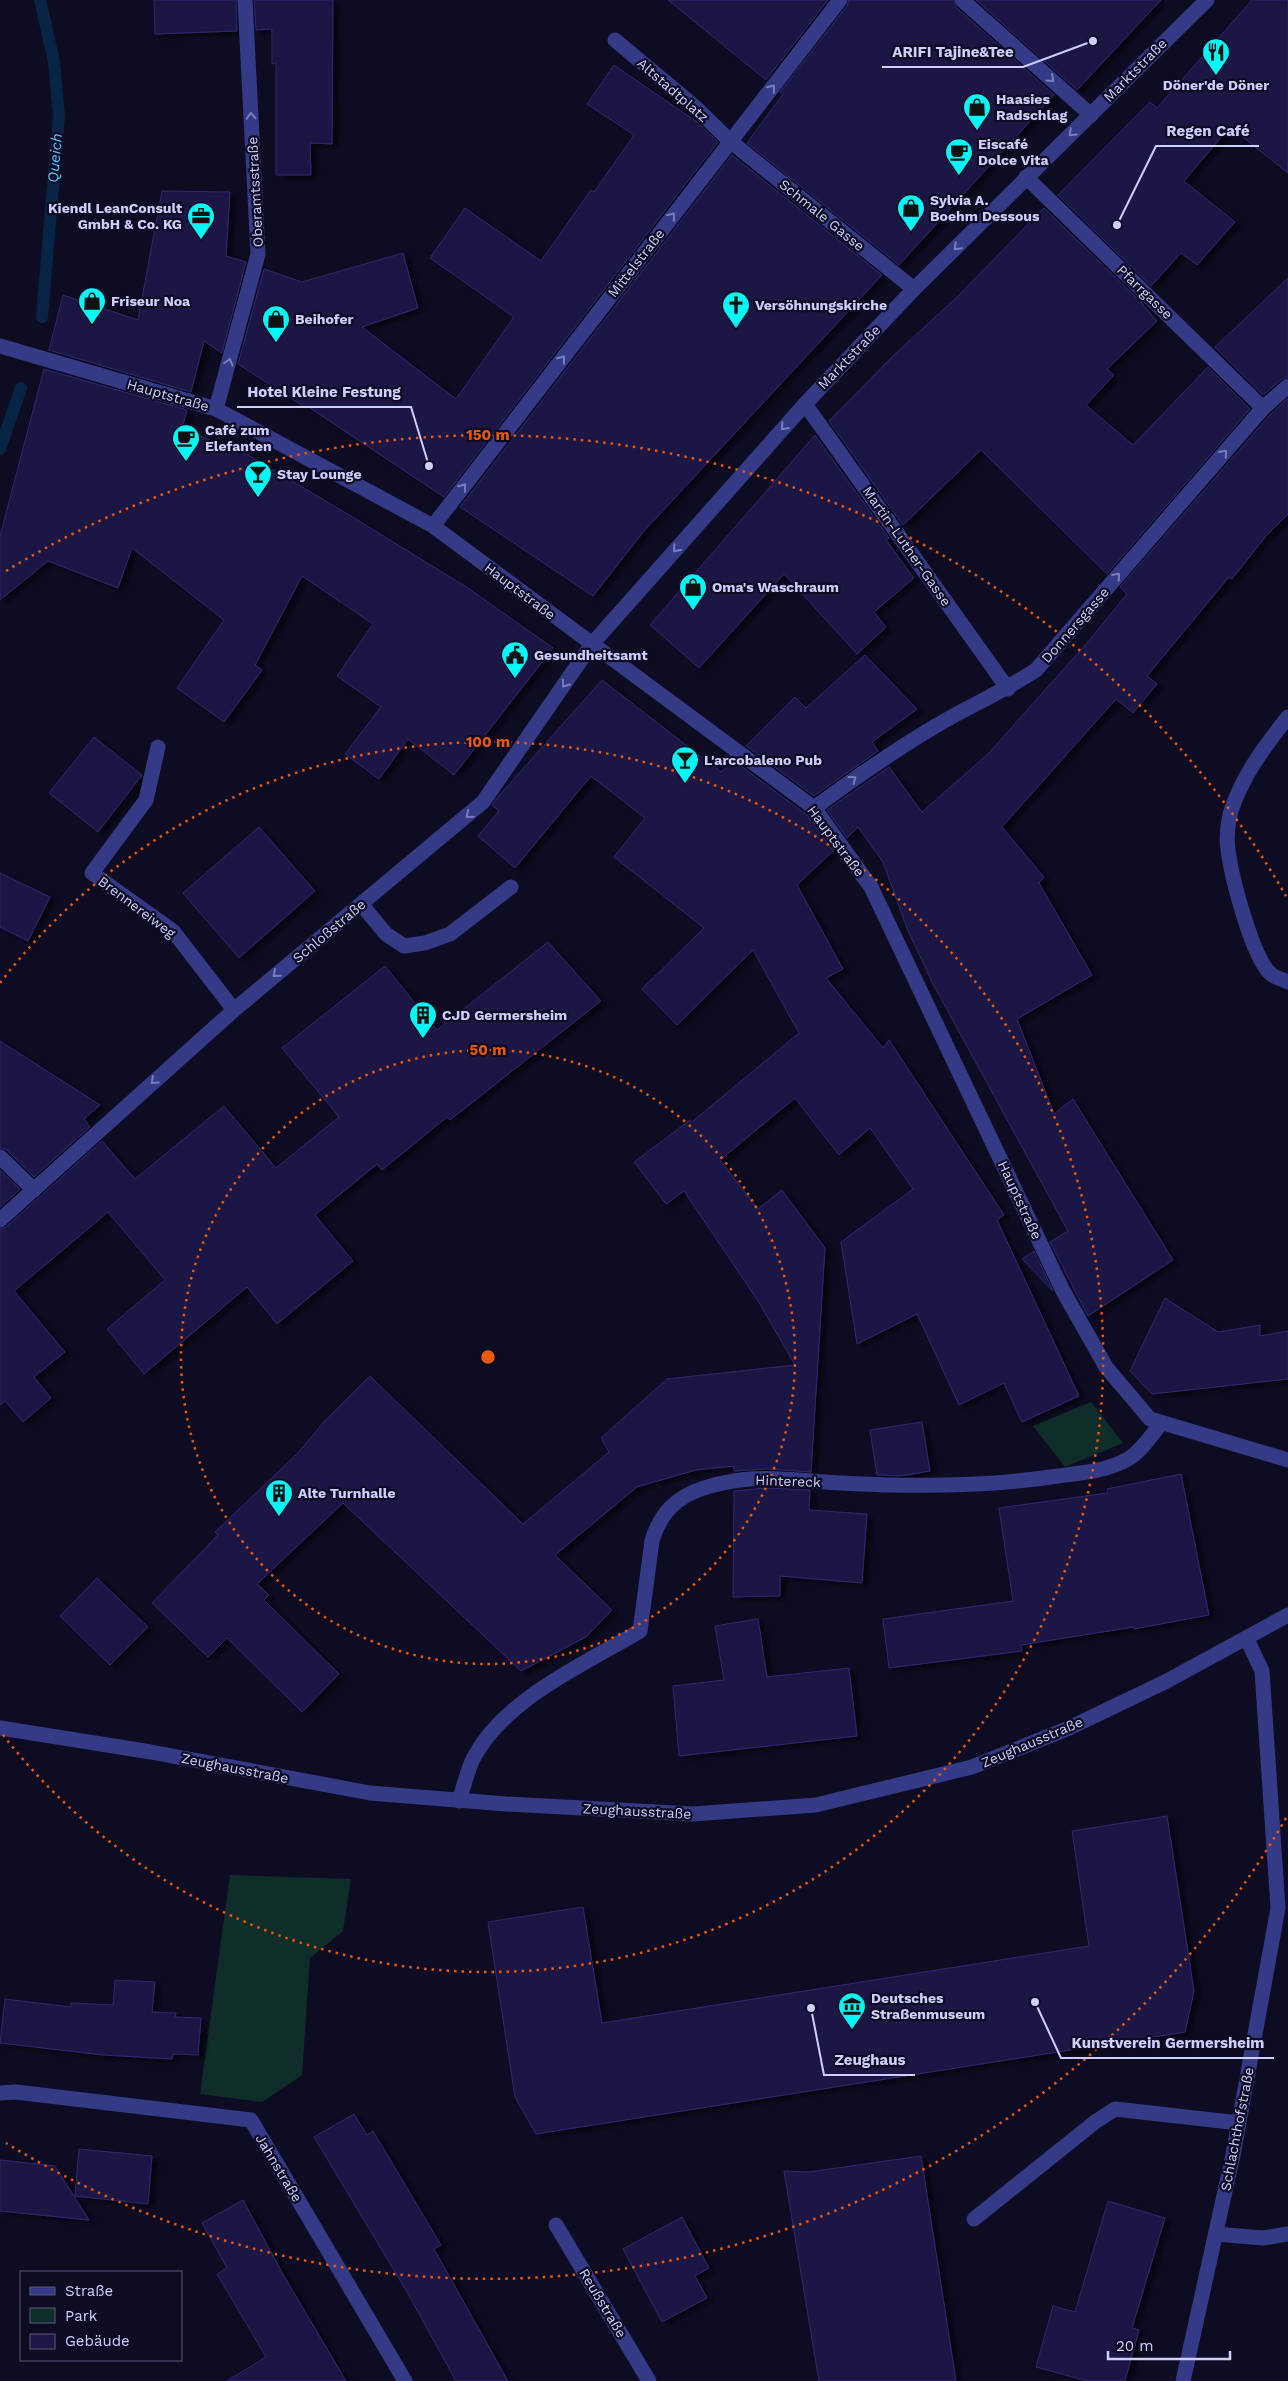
<svg xmlns="http://www.w3.org/2000/svg" width="1288" height="2381" font-family="'Work Sans',sans-serif">
	<style>
		.green { fill: #0f2d29 }
		.lines { fill: none; stroke-linecap: round; stroke-linejoin: round }
		.stream { stroke: #082546; stroke-width: 12 }
		.building { fill: #1c1745; stroke: #2f2872; filter: url(#shadow) }
		.minor { stroke: #343a85; stroke-width: 15 }
		.oneway { stroke: #797dbc }
		.ring { fill: none; stroke: #e8590c; stroke-width: 2.5; stroke-dasharray: 2.5 5 }
		.labels { text-anchor: middle; dominant-baseline: central; stroke-width: 4.5; stroke-linejoin: round; paint-order: stroke }
		.street-label { font-size: 14px; fill: #ceceff; stroke: #0e0c23 }
		.poi-label { font-size: 14px; font-weight: bold; fill: #ceceff; stroke: #0e0c23; text-anchor: start }
		.water-label { font-size: 15px; font-style: italic; fill: #5cc5ff; stroke: #0e0c23 }
		.centre { fill: #e8590c; stroke: #0e0c23; stroke-width: 2.5 }
		.ring-label { font-size: 15px; text-anchor: middle; font-weight: bold; fill: #e8590c; stroke: #0e0c23; stroke-width: 4.5; stroke-linejoin: round; paint-order: stroke }
		.leader { fill: none; stroke: #ceceff; stroke-width: 2 }
		.callout-dot { fill: #ceceff; stroke: #0e0c23; stroke-width: 2 }
		.callout-label { font-size: 15px; text-anchor: middle; font-weight: bold; fill: #ceceff; stroke: #0e0c23; stroke-width: 4.5; stroke-linejoin: round; paint-order: stroke }
	</style>
	<defs>
		<filter id="shadow"><feDropShadow dx="5.5" dy="3" stdDeviation="2.5" flood-color="#0009"/></filter>
	</defs>
	<rect width="100%" height="100%" fill="#0e0c23"/>
	<!-- green -->
	<g class="green">
		<path d="M1091 1402 1123 1443 1065 1467 1033 1426Z"/>
		<path d="M230 1875 351 1879 343 1931 310 1958 302 2075 262 2102 200 2094Z"/>
	</g>
	<g class="lines">
		<!-- stream -->
		<g class="stream">
			<path d="M40 0 54 62 59 116 42 317"/>
			<path d="M0 449 21 388"/>
		</g>
	</g>
	<!-- building -->
	<g class="building">
		<path d="M154 0H236L237 31 155 34Z"/>
		<path d="M254 0H333L332 144 310 143 311 175H276V63L272 64V29L256 30Z"/>
		<path d="M668 0H828L766 80Z"/>
		<path d="M849 0H953L956 7 1054 95 899 265 747 143 783 94 780 92 847 6Z"/>
		<path d="M976 0H1161L1077 90Z"/>
		<path d="M1252 0H1288V173L1230 127 1184 181 1235 222 1197 265 1181 253 1151 286 1058 195 1150 102 1157 108Z"/>
		<path d="M614 65 697 122 718 142 444 497 307 406 306 408 238 364 264 269 302 282 403 253 418 308 362 327 456 399 514 317 430 258 465 208 541 261 591 190 594 192 634 135 587 104Z"/>
		<path d="M732 155 882 275 644 531 593 596 460 507Z"/>
		<path d="M162 191 230 192 226 256 246 262 222 353 204 341 191 392 49 350 63 295 138 320Z"/>
		<path d="M1044 208 1139 300 1157 321 1107 369 1114 375 1086 405 1133 445 1208 367 1250 409 1107 574 981 450 903 525 829 421 893 356 957 297Z"/>
		<path d="M1288 278V377L1282 379 1263 395 1215 347Z"/>
		<path d="M44 369 187 410 182 429 248 455 346 513 468 588 553 648 454 775 408 739 379 779 345 754 381 707 337 676 373 624 302 576 255 665 262 670 224 722 177 688 224 620 132 548 118 588 48 561 0 600V536Z"/>
		<path d="M1288 398V514L1266 536 1232 579 1229 577 1147 676 1157 684 1133 713 1116 699 1002 827 1044 877 1039 883 1092 975 1017 1019 1054 1114 1073 1099 1173 1260 1088 1316 1050 1242 1068 1231 934 986 908 931 883 862 858 827 847 838 827 810 889 767 922 812 988 754 1087 643 1127 594 1120 587 1270 415Z"/>
		<path d="M815 435 889 538 886 540 914 578 874 612 886 627 857 654 784 574 699 668 650 625Z"/>
		<path d="M865 655 917 709 872 742 878 751 814 796 746 746 795 697 806 708Z"/>
		<path d="M602 680 721 772 733 760 807 815 833 851 797 885 843 969 826 978 883 1048 889 1040 1004 1215 997 1220 1079 1396 1022 1422 1004 1383 959 1405 917 1314 857 1344 841 1242 913 1189 870 1128 839 1155 795 1098 720 1160 758 1209 782 1190 825 1248 811 1472 767 1469 734 1471V1466L696 1470 637 1487 555 1555 612 1610 586 1637 521 1671 343 1503 257 1584 269 1595 264 1600 339 1674 302 1712 227 1638 208 1657 152 1603 218 1535 215 1532 297 1454 324 1422 370 1376 523 1524 609 1452 601 1438 667 1379 795 1365 758 1301 684 1191 666 1204 634 1162 690 1120 692 1122 799 1033 753 950 677 1025 642 989 704 928 614 857 645 818 591 776 515 868 478 836 499 811 492 805 497 798Z"/>
		<path d="M94 737 142 775 98 832 49 793Z"/>
		<path d="M259 827 315 891 239 958 183 893Z"/>
		<path d="M0 873 50 897 28 941 0 927Z"/>
		<path d="M548 942 601 1001 450 1120 447 1117 382 1170 377 1164 315 1215 353 1261 277 1324 247 1287 144 1374 107 1329 165 1280 108 1212 14 1291 65 1352 34 1377 51 1398 23 1422 5 1401 0 1405V1229L6 1227 102 1141 135 1179 224 1106 276 1168 339 1117 282 1048 385 966 437 1030Z"/>
		<path d="M0 1041 100 1105 84 1119 90 1127 34 1177 7 1150 0 1148Z"/>
		<path d="M0 1170 20 1189 0 1207Z"/>
		<path d="M1034 1251 1053 1291 1022 1259Z"/>
		<path d="M1165 1298 1218 1332 1260 1325V1336L1288 1331V1379L1152 1394 1130 1371Z"/>
		<path d="M922 1422 930 1471 901 1476 877 1475 870 1430Z"/>
		<path d="M1181 1474 1209 1615 1134 1629V1627L1021 1645 1022 1651 889 1668 883 1619 1013 1601 999 1508 1108 1493 1107 1489Z"/>
		<path d="M766 1488 810 1490 809 1510 867 1514 862 1583 780 1576V1596L733 1597 734 1491Z"/>
		<path d="M97 1578 148 1627 110 1665 60 1616Z"/>
		<path d="M758 1619 767 1677 849 1668 857 1736 679 1756 673 1686 724 1680 715 1626Z"/>
		<path d="M1167 1816 1194 1991 1185 2032 536 2134 515 2097 488 1922 583 1907 602 2023 1089 1946 1072 1831Z"/>
		<path d="M115 1980 155 1982 152 2012 176 2013 175 2017 201 2018 198 2055 173 2054 172 2059 103 2055 0 2043 5 1999 71 2007V2003L113 2005Z"/>
		<path d="M354 2114 367 2135 373 2131 441 2245 434 2249 508 2381H456L407 2292 314 2137Z"/>
		<path d="M79 2149 152 2156 148 2204 75 2196Z"/>
		<path d="M921 2156 956 2381H819L784 2171 809 2172Z"/>
		<path d="M0 2160 55 2166 89 2220 0 2211Z"/>
		<path d="M243 2200 284 2276 346 2381H227L266 2357 217 2274 227 2268 202 2223Z"/>
		<path d="M1108 2201 1165 2218 1132 2328 1139 2330 1125 2381H1087L1036 2367 1053 2306 1075 2312Z"/>
		<path d="M682 2217 709 2268 695 2276 707 2298 662 2322 623 2249Z"/>
	</g>
	<g class="lines">
		<!-- minor -->
		<g class="minor">
			<path d="M962 0 1091 115"/>
			<path d="M615 40 694 106 730 141 914 289"/>
			<path d="M1026 177 1263 408"/>
			<path d="M0 346 216 409 433 526 814 808 871 887 1063 1291 1106 1367 1150 1419 1288 1460"/>
			<path d="M805 404 1008 689"/>
			<path d="M216 409 258 254 245 0"/>
			<path d="M433 526 840 0"/>
			<path d="M1288 717C1264 747 1243 775 1231 811 1228 821 1226 839 1228 849 1231 875 1252 958 1271 974 1275 978 1283 979 1288 982"/>
			<path d="M158 747 146 800 92 873 173 931 234 1010"/>
			<path d="M814 808C860 774 906 742 955 715 983 700 1010 687 1036 670L1263 408 1288 386"/>
			<path d="M361 904 386 934 404 946 425 943 450 934 511 887"/>
			<path d="M0 1157 34 1190"/>
			<path d="M0 1220 234 1010 483 802 592 644 805 404 914 289 1207 0"/>
			<path d="M0 1728 151 1752 370 1793 506 1804 693 1814 816 1805 972 1767 1069 1728 1165 1682 1288 1615"/>
			<path d="M459 1801C464 1786 467 1771 474 1757 506 1698 583 1665 640 1631L652 1541C662 1505 687 1490 723 1483 761 1474 801 1481 840 1483 913 1487 986 1487 1058 1476 1082 1473 1107 1471 1128 1459 1141 1452 1151 1435 1161 1424"/>
			<path d="M0 2093 16 2092 251 2120 405 2381"/>
			<path d="M974 2219 1095 2122 1115 2109 1239 2123"/>
			<path d="M556 2225 649 2381"/>
			<path d="M1216 2234 1263 2238 1288 2234"/>
			<path d="M1183 2381 1233 2155 1278 1908 1262 1671 1247 1639"/>
		</g>
	</g>
	<!-- one-way arrows -->
	<defs><path id="oneway-chevron" d="M-2-3.5L2.5 0L-2 3.5" fill="none" stroke-width="1.6" stroke-linecap="round" stroke-linejoin="round" transform="scale(1.25)"/></defs>
	<g class="oneway">
		<use href="#oneway-chevron" transform="translate(1051 79) rotate(42)"/>
		<use href="#oneway-chevron" transform="translate(772 88) rotate(-52)"/>
		<use href="#oneway-chevron" transform="translate(251 116) rotate(-93)"/>
		<use href="#oneway-chevron" transform="translate(1072 133) rotate(136)"/>
		<use href="#oneway-chevron" transform="translate(672 216) rotate(-52)"/>
		<use href="#oneway-chevron" transform="translate(957 247) rotate(135)"/>
		<use href="#oneway-chevron" transform="translate(562 359) rotate(-52)"/>
		<use href="#oneway-chevron" transform="translate(229 362) rotate(-75)"/>
		<use href="#oneway-chevron" transform="translate(784 427) rotate(132)"/>
		<use href="#oneway-chevron" transform="translate(1224 453) rotate(-49)"/>
		<use href="#oneway-chevron" transform="translate(463 487) rotate(-52)"/>
		<use href="#oneway-chevron" transform="translate(676 549) rotate(132)"/>
		<use href="#oneway-chevron" transform="translate(1117 576) rotate(-49)"/>
		<use href="#oneway-chevron" transform="translate(565 684) rotate(125)"/>
		<use href="#oneway-chevron" transform="translate(853 779) rotate(-36)"/>
		<use href="#oneway-chevron" transform="translate(469 815) rotate(140)"/>
		<use href="#oneway-chevron" transform="translate(276 974) rotate(140)"/>
		<use href="#oneway-chevron" transform="translate(154 1081) rotate(138)"/>
	</g>
	<!-- distance rings -->
	<g class="ring">
		<circle cx="488" cy="1357" r="307"/>
		<path d="M0 983A615 615 0 1 1 0 1731"/>
		<path d="M1286 1818A922 922 0 0 1 6 2143M6 571A922 922 0 0 1 1286 896"/>
	</g>
	<!-- icons -->
	<defs>
		<g id="restaurant-pin" transform="scale(1.4375)"><path d="M0 17L-7.5 6A9.5 9.5 0 1 1 7.5 6Z" fill="#00f9f7" stroke="#0e0c23"/><path d="M-5-6h1v4h1v-4h1v4h1v-4h1v5L-1.5 .5V6h-2V.5L-5-1ZM5-6V6H3V1.5H1.5Q1.5-4 5-6Z" fill="#111"/></g>
		<g id="shop-pin" transform="scale(1.4375)"><path d="M0 17L-7.5 6A9.5 9.5 0 1 1 7.5 6Z" fill="#00f9f7" stroke="#0e0c23"/><path d="M-5-2.5h2.3a2.7 3.5 0 0 1 5.4 0H5L5.5 6h-11ZM-1.5-2.5h3a1.5 2.3 0 0 0-3 0Z" fill="#111"/></g>
		<g id="cafe-pin" transform="scale(1.4375)"><path d="M0 17L-7.5 6A9.5 9.5 0 1 1 7.5 6Z" fill="#00f9f7" stroke="#0e0c23"/><path d="M-5.5-4.5H6V0H3Q3 3.5 0 3.5H-2.5Q-5.5 3.5-5.5 0ZM3-3.2v2h1.7v-2ZM-6 4.5H4V6H-6Z" fill="#111"/></g>
		<g id="office-pin" transform="scale(1.4375)"><path d="M0 17L-7.5 6A9.5 9.5 0 1 1 7.5 6Z" fill="#00f9f7" stroke="#0e0c23"/><path d="M-6-3h4V-5.5h4V-3h4V5H-6ZM-1-4.5V-3h2v-1.5ZM-6 0V1H6V0Z" fill="#111"/></g>
		<g id="church-pin" transform="scale(1.4375)"><path d="M0 17L-7.5 6A9.5 9.5 0 1 1 7.5 6Z" fill="#00f9f7" stroke="#0e0c23"/><path d="M-1.2-6h2.4v3.5h3.3v2.4h-3.3V6h-2.4V-.1h-3.3v-2.4h3.3Z" fill="#111"/></g>
		<g id="bar-pin" transform="scale(1.4375)"><path d="M0 17L-7.5 6A9.5 9.5 0 1 1 7.5 6Z" fill="#00f9f7" stroke="#0e0c23"/><path d="M-6-5H6L.8 .8V4.5H3.5V6h-7V4.5H-.8V.8Z" fill="#111"/></g>
		<g id="civic-pin" transform="scale(1.4375)"><path d="M0 17L-7.5 6A9.5 9.5 0 1 1 7.5 6Z" fill="#00f9f7" stroke="#0e0c23"/><path d="M-.6-6.5H3V-4.5H.6V-3L4-1V1h2V6H-6V1h2V-1L-.6-3ZM-1.2 2.5V6h2.4V2.5Z" fill="#111"/></g>
		<g id="building-pin" transform="scale(1.4375)"><path d="M0 17L-7.5 6A9.5 9.5 0 1 1 7.5 6Z" fill="#00f9f7" stroke="#0e0c23"/><path d="M-4-6H4V6H1V3H-1V6H-4ZM-2.5-4.3h1.7v1.8h-1.7ZM.8-4.3h1.7v1.8H.8ZM-2.5-1h1.7V.8h-1.7ZM.8-1h1.7V.8H.8Z" fill="#111"/></g>
		<g id="museum-pin" transform="scale(1.4375)"><path d="M0 17L-7.5 6A9.5 9.5 0 1 1 7.5 6Z" fill="#00f9f7" stroke="#0e0c23"/><path d="M0-6L6-3V-2H-6V-3ZM-5-1h2V3h-2ZM-1-1h2V3h-2ZM3-1h2V3H3ZM-6 4H6V6H-6Z" fill="#111"/></g>
	</defs>
	<g fill-rule="evenodd">
		<use href="#restaurant-pin" x="1216" y="52"/>
		<use href="#shop-pin" x="977" y="107"/>
		<use href="#cafe-pin" x="959" y="152"/>
		<use href="#shop-pin" x="911" y="208"/>
		<use href="#office-pin" x="201" y="216"/>
		<use href="#shop-pin" x="92" y="301"/>
		<use href="#church-pin" x="736" y="305"/>
		<use href="#shop-pin" x="276" y="319"/>
		<use href="#cafe-pin" x="186" y="438"/>
		<use href="#bar-pin" x="258" y="474"/>
		<use href="#shop-pin" x="693" y="587"/>
		<use href="#civic-pin" x="515" y="655"/>
		<use href="#bar-pin" x="685" y="760"/>
		<use href="#building-pin" x="423" y="1015"/>
		<use href="#building-pin" x="279" y="1493"/>
		<use href="#museum-pin" x="852" y="2006"/>
	</g>
	<g class="labels">
		<!-- street labels -->
		<g class="street-label">
			<text transform="translate(1135 70) rotate(-45)">Marktstraße</text>
			<text transform="translate(673 90) rotate(41)">Altstadtplatz</text>
			<text transform="translate(255 192) rotate(-93)">Oberamtsstraße</text>
			<text transform="translate(822 215) rotate(39)">Schmale Gasse</text>
			<text transform="translate(636 263) rotate(-52)">Mittelstraße</text>
			<text transform="translate(1145 292) rotate(44)">Pfarrgasse</text>
			<text transform="translate(849 357) rotate(-46)">Marktstraße</text>
			<text transform="translate(168 395) rotate(16)">Hauptstraße</text>
			<text transform="translate(907 546) rotate(55)">Martin-Luther-Gasse</text>
			<text transform="translate(520 591) rotate(37)">Hauptstraße</text>
			<text transform="translate(1075 625) rotate(-49)">Donnersgasse</text>
			<text transform="translate(836 841) rotate(53)">Hauptstraße</text>
			<text transform="translate(137 907) rotate(37)">Brennereiweg</text>
			<text transform="translate(329 931) rotate(-40)">Schloßstraße</text>
			<text transform="translate(1020 1200) rotate(65)">Hauptstraße</text>
			<text transform="translate(788 1481) rotate(2)">Hintereck</text>
			<text transform="translate(1032 1742) rotate(-23)">Zeughausstraße</text>
			<text transform="translate(235 1768) rotate(11)">Zeughausstraße</text>
			<text transform="translate(637 1811) rotate(3)">Zeughausstraße</text>
			<text transform="translate(1237 2129) rotate(-79)">Schlachthofstraße</text>
			<text transform="translate(279 2168) rotate(59)">Jahnstraße</text>
			<text transform="translate(603 2303) rotate(59)">Reußstraße</text>
		</g>
		<!-- poi labels -->
		<g class="poi-label">
			<text x="1216" y="85" text-anchor="middle">Döner'de Döner</text>
			<text x="996" y="99">Haasies<tspan x="996" dy="16">Radschlag</tspan></text>
			<text x="978" y="144">Eiscafé<tspan x="978" dy="16">Dolce Vita</tspan></text>
			<text x="930" y="200">Sylvia A.<tspan x="930" dy="16">Boehm Dessous</tspan></text>
			<text x="182" y="208" text-anchor="end">Kiendl LeanConsult<tspan x="182" dy="16">GmbH &amp; Co. KG</tspan></text>
			<text x="111" y="301">Friseur Noa</text>
			<text x="755" y="305">Versöhnungskirche</text>
			<text x="295" y="319">Beihofer</text>
			<text x="205" y="430">Café zum<tspan x="205" dy="16">Elefanten</tspan></text>
			<text x="277" y="474">Stay Lounge</text>
			<text x="712" y="587">Oma's Waschraum</text>
			<text x="534" y="655">Gesundheitsamt</text>
			<text x="704" y="760">L'arcobaleno Pub</text>
			<text x="442" y="1015">CJD Germersheim</text>
			<text x="298" y="1493">Alte Turnhalle</text>
			<text x="871" y="1998">Deutsches<tspan x="871" dy="16">Straßenmuseum</tspan></text>
		</g>
		<!-- water labels -->
		<g class="water-label">
			<text transform="translate(55 158) rotate(-85)">Queich</text>
		</g>
	</g>
	<circle cx="488" cy="1357" r="8" class="centre"/>
	<g class="ring-label">
		<text x="488" y="440">150 m</text>
		<text x="488" y="747">100 m</text>
		<text x="488" y="1055">50 m</text>
	</g>
	<!-- callouts -->
	<path class="leader" d="M1093 41L1023 67H882M1117 225L1156 146H1259M429 466L411 407H237M1035 2002L1061 2058H1274M811 2008L824 2075H915"/>
	<g class="callout-dot">
		<circle cx="1093" cy="41" r="5"/>
		<circle cx="1117" cy="225" r="5"/>
		<circle cx="429" cy="466" r="5"/>
		<circle cx="1035" cy="2002" r="5"/>
		<circle cx="811" cy="2008" r="5"/>
	</g>
	<g class="callout-label">
		<text x="953" y="57">ARIFI Tajine&amp;Tee</text>
		<text x="1208" y="136">Regen Café</text>
		<text x="324" y="397">Hotel Kleine Festung</text>
		<text x="1168" y="2048">Kunstverein Germersheim</text>
		<text x="870" y="2065">Zeughaus</text>
	</g>
	<!-- legend -->
	<rect x="20" y="2271" width="162" height="90" fill="#0e0c23" stroke="#5b5a7b"/>
	<rect x="30" y="2287" width="25" height="8" fill="#343a85" stroke="#5b5a7b"/>
	<text x="65" y="2296" font-size="15" fill="#ceceff">Straße</text>
	<rect x="30" y="2308" width="25" height="15" fill="#0f2d29" stroke="#5b5a7b"/>
	<text x="65" y="2321" font-size="15" fill="#ceceff">Park</text>
	<rect x="30" y="2334" width="25" height="15" fill="#1c1745" stroke="#5b5a7b"/>
	<text x="65" y="2346" font-size="15" fill="#ceceff">Gebäude</text>
	<!-- scale -->
	<path d="M1108 2351v8h122v-8" fill="none" stroke="#ceceff" stroke-width="2.5"/>
	<text x="1116" y="2351" font-size="15" fill="#ceceff" stroke="#0e0c23" stroke-width="4" paint-order="stroke">20 m</text>
</svg>
